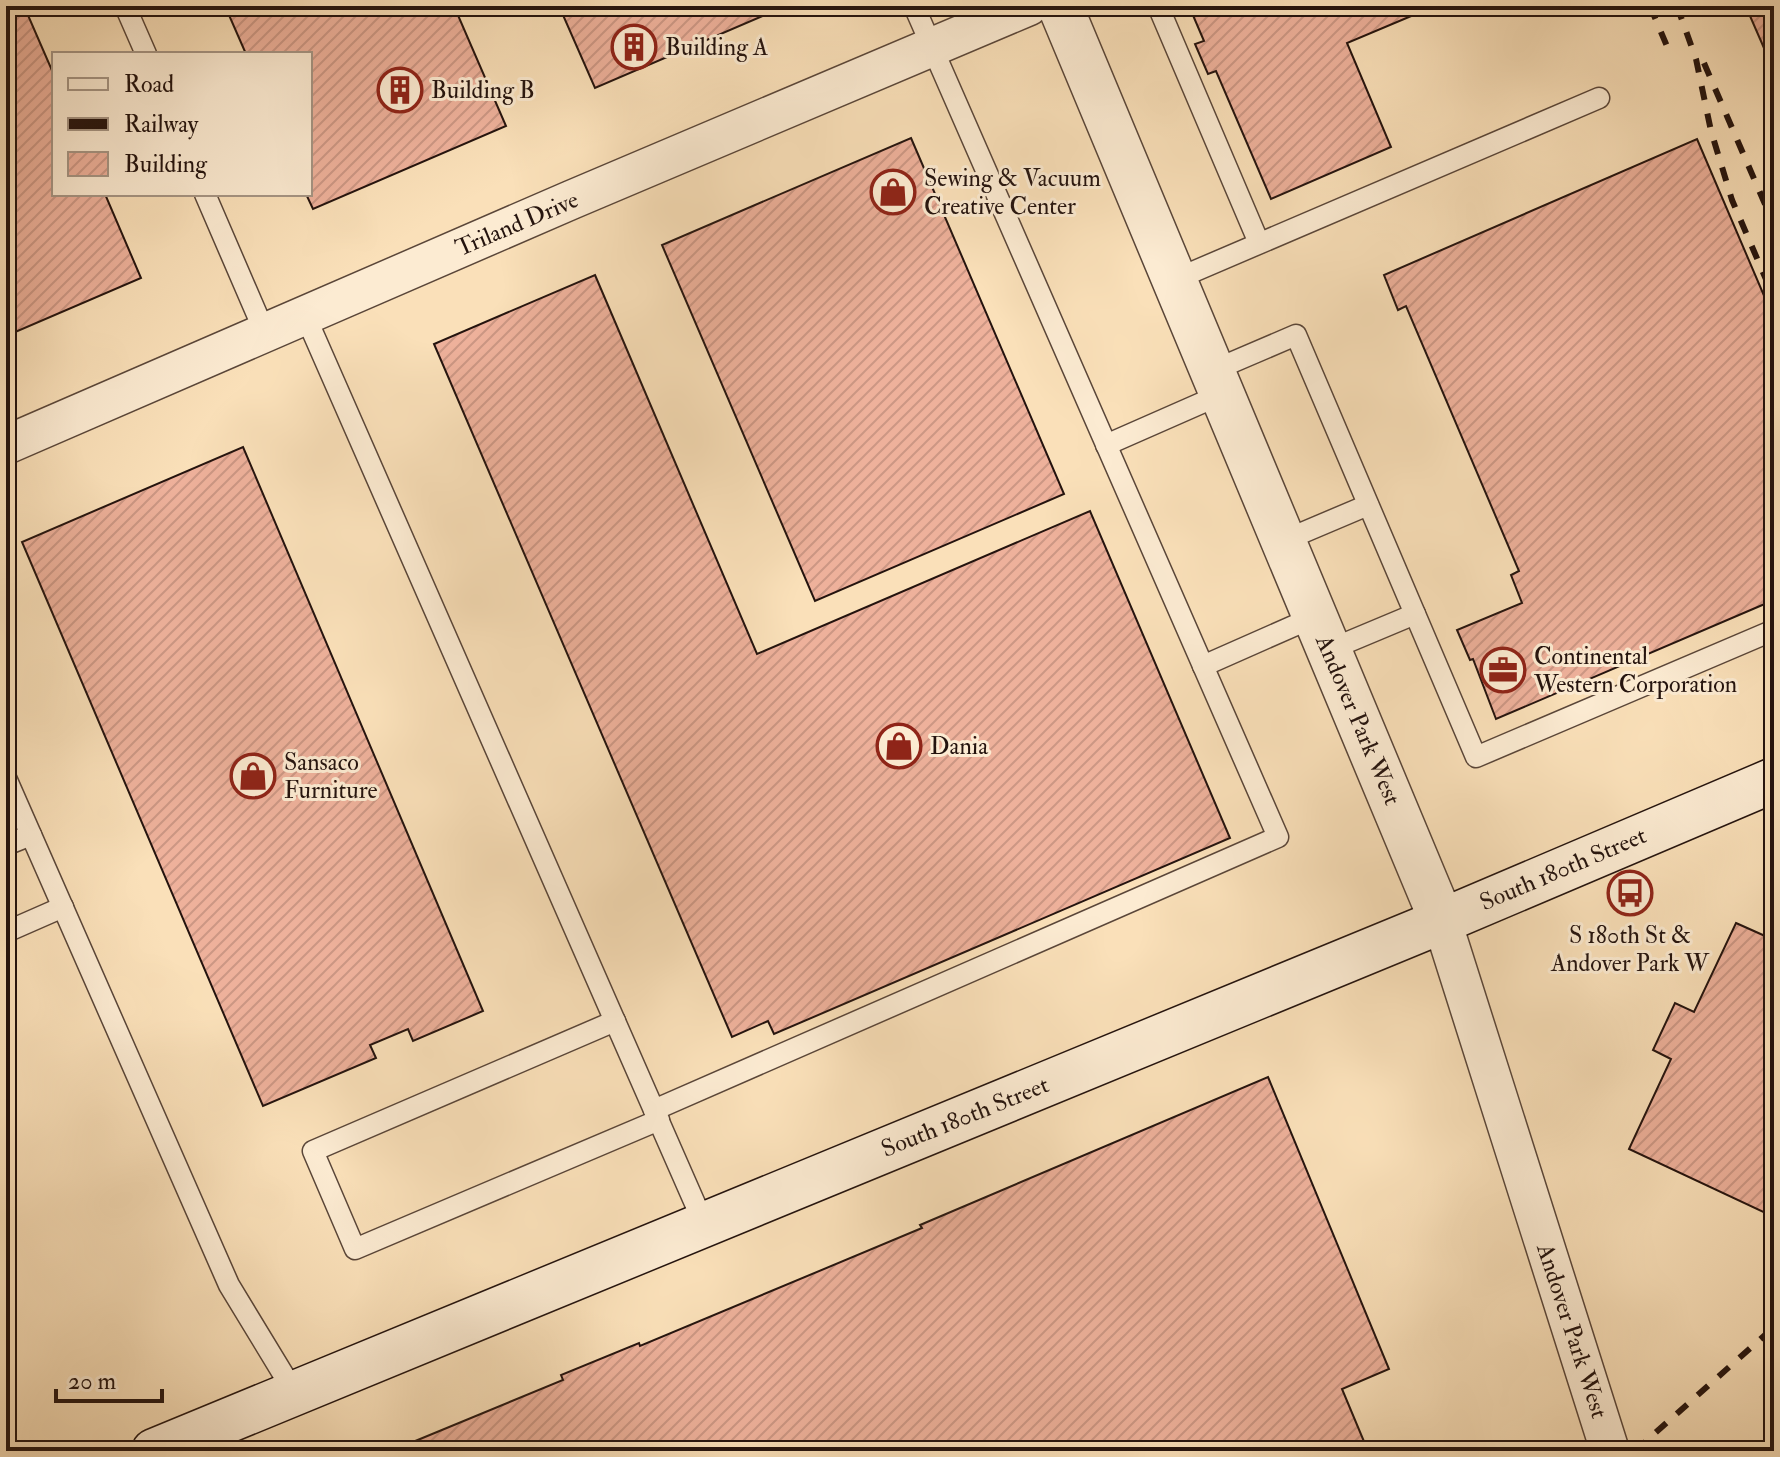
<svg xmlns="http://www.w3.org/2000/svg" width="1780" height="1457" font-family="'IM FELL Double Pica',serif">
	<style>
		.building { fill: url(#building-hatch); stroke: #24130e; stroke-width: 2 }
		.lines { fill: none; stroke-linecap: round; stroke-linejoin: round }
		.service-casing { stroke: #5a4639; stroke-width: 23 }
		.minor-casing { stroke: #5a4639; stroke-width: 41 }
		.tertiary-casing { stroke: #5a4639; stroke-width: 47 }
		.secondary-casing { stroke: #24130e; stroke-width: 47 }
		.service { stroke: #fcebd2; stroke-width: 20 }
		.minor { stroke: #fcebd2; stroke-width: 38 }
		.tertiary { stroke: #fcebd2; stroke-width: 44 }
		.secondary { stroke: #fcebd2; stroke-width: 44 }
		.rail { stroke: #24130e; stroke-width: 6; stroke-dasharray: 14 14; stroke-linecap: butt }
		.labels { text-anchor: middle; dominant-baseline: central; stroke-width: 6; stroke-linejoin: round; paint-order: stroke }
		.poi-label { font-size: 24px; fill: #24130e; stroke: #fcebd2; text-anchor: start }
		.street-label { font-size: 24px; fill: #24130e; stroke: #fcebd2 }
	</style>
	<defs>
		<pattern id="building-hatch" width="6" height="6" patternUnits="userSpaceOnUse" patternTransform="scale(2)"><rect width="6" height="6" fill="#eeb19b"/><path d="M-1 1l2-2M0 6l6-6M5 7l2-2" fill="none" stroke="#cc9784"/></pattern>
	</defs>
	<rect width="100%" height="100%" fill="#fae0b9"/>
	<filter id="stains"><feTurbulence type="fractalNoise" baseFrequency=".0025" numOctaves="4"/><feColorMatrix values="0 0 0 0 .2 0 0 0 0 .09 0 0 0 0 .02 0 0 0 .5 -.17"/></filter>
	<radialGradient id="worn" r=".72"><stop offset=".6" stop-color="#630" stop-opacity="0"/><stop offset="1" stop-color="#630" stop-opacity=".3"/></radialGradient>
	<!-- building -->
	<g class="building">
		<path d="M6 6H24L54 75V194H105L141 278 6 336Z"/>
		<path d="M225 6H454L506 126 313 209 306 194H310V54H246Z"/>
		<path d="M559 6H786L595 88Z"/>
		<path d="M1189 6H1435L1347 43 1391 147 1271 199 1216 71 1208 74 1195 44 1204 41Z"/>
		<path d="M1774 6V71L1750 16Z"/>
		<path d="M911 138 1064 494 815 601 662 245Z"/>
		<path d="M1697 139 1774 319V600L1496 719 1473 659 1470 660 1457 630 1522 603 1511 575 1519 571 1406 306 1398 310 1384 275Z"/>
		<path d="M595 275 757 654 1090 511 1230 838 774 1034 768 1021 732 1037 434 344Z"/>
		<path d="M243 447 483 1011 413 1041 408 1029 370 1045 376 1058 263 1106 22 542Z"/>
		<path d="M1736 923 1774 940V1217L1629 1149 1671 1059 1653 1050 1675 1003 1694 1012Z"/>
		<path d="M1268 1077 1389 1369 1342 1389 1368 1451H391L563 1380 561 1375 639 1343 640 1346 922 1228 920 1225Z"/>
	</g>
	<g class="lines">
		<!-- service casing -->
		<g class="service-casing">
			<g id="service">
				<path d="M125 6 146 54"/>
				<path d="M1158 6 1259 243"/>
				<path d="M205 194 265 333"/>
				<path d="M1174 280 1599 98"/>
				<path d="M305 315 704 1224"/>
				<path d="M1212 371 1296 335 1476 757 1774 630"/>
				<path d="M1106 445 1222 394"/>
				<path d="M1283 541 1368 505"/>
				<path d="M1329 650 1415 614"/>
				<path d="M1203 666 1314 617"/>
				<path d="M6 778 229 1285 294 1392"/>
				<path d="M6 845 31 835"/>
				<path d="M6 932 63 907"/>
				<path d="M615 1021 313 1151 355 1249 659 1120"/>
				<path d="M654 1110 1278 837 914 6"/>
			</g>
		</g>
		<!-- minor casing -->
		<g class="minor-casing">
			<g id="minor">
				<path d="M6 445 571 200 1029 6"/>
				<path d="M1442 921 1610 1451"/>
			</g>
		</g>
		<!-- tertiary casing -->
		<g class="tertiary-casing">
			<path id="tertiary" d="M1060 6 1442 921"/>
		</g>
		<!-- secondary casing -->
		<g class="secondary-casing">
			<path id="secondary" d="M154 1451 1442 921 1774 780"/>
		</g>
		<!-- service -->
		<use href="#service" class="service"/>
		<!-- minor -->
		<use href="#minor" class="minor"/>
		<!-- tertiary -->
		<use href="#tertiary" class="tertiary"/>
		<!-- secondary -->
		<use href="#secondary" class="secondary"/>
		<!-- rail -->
		<g class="rail">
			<path d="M1650 6 1669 51"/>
			<path d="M1677 6 1696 59 1711 131 1732 200 1774 298"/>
			<path d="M1704 63 1774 225"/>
			<path d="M1635 1451 1774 1327"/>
		</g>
	</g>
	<!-- icons -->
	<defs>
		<g id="building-ring" transform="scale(2.3)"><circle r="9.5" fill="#fcebd2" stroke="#8f2418" stroke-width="1.5"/><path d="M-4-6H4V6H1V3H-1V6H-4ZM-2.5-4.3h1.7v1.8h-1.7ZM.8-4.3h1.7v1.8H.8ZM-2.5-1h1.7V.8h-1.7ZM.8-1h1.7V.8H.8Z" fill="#8f2418"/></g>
		<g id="shop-ring" transform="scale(2.3)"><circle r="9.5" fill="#fcebd2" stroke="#8f2418" stroke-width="1.5"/><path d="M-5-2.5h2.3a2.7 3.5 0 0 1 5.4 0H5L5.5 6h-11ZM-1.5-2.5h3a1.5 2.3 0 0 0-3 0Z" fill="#8f2418"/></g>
		<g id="office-ring" transform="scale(2.3)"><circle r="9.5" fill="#fcebd2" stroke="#8f2418" stroke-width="1.5"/><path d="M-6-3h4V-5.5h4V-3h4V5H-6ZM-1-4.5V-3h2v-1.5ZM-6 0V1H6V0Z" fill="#8f2418"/></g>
		<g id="bus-ring" transform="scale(2.3)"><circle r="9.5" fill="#fcebd2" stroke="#8f2418" stroke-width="1.5"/><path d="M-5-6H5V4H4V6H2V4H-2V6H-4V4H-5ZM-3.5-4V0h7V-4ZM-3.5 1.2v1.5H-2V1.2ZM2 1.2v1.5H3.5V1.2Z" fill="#8f2418"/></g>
	</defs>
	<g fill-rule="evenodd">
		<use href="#building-ring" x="634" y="47"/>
		<use href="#building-ring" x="400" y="90"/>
		<use href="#shop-ring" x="893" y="192"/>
		<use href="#office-ring" x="1503" y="670"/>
		<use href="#shop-ring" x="899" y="746"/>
		<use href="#shop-ring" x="253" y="776"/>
		<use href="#bus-ring" x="1630" y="893"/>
	</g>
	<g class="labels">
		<!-- poi labels -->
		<g class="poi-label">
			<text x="665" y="47">Building A</text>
			<text x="431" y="90">Building B</text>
			<text x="924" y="178">Sewing &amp; Vacuum<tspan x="924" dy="28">Creative Center</tspan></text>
			<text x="1534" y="656">Continental<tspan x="1534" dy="28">Western Corporation</tspan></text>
			<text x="930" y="746">Dania</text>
			<text x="284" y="762">Sansaco<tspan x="284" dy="28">Furniture</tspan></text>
			<text x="1630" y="935" text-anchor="middle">S 180th St &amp;<tspan x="1630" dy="28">Andover Park W</tspan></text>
		</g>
		<!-- street labels -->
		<g class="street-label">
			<text transform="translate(517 224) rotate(-23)">Triland Drive</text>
			<text transform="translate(1358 720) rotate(67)">Andover Park West</text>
			<text transform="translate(1563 869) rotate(-23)">South 180th Street</text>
			<text transform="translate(965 1117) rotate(-22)">South 180th Street</text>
			<text transform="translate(1572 1331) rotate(72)">Andover Park West</text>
		</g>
	</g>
	<!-- margin -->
	<rect width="1780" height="1457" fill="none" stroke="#fae0b9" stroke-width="32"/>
	<rect x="8" y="8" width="1764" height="1441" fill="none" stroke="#24130e" stroke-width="4"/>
	<rect x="16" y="16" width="1748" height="1425" fill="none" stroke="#24130e" stroke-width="2"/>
	<!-- legend -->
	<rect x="52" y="52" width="260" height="144" fill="#fcebd2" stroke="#a69584" stroke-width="2"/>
	<rect x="68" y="78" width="40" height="12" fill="#fcebd2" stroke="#a69584" stroke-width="2"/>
	<text x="124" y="92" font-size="24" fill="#24130e">Road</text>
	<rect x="68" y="118" width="40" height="12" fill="#24130e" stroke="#a69584" stroke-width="2"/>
	<text x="124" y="132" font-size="24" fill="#24130e">Railway</text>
	<rect x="68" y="152" width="40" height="24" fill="url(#building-hatch)" stroke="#a69584" stroke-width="2"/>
	<text x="124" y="172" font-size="24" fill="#24130e">Building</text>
	<!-- scale -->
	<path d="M56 1389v12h106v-12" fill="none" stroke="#24130e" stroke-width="4"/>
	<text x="68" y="1389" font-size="24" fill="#24130e" stroke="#fcebd2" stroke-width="6" paint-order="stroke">20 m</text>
	<rect width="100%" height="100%" filter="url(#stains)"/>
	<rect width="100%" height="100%" fill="url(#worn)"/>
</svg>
